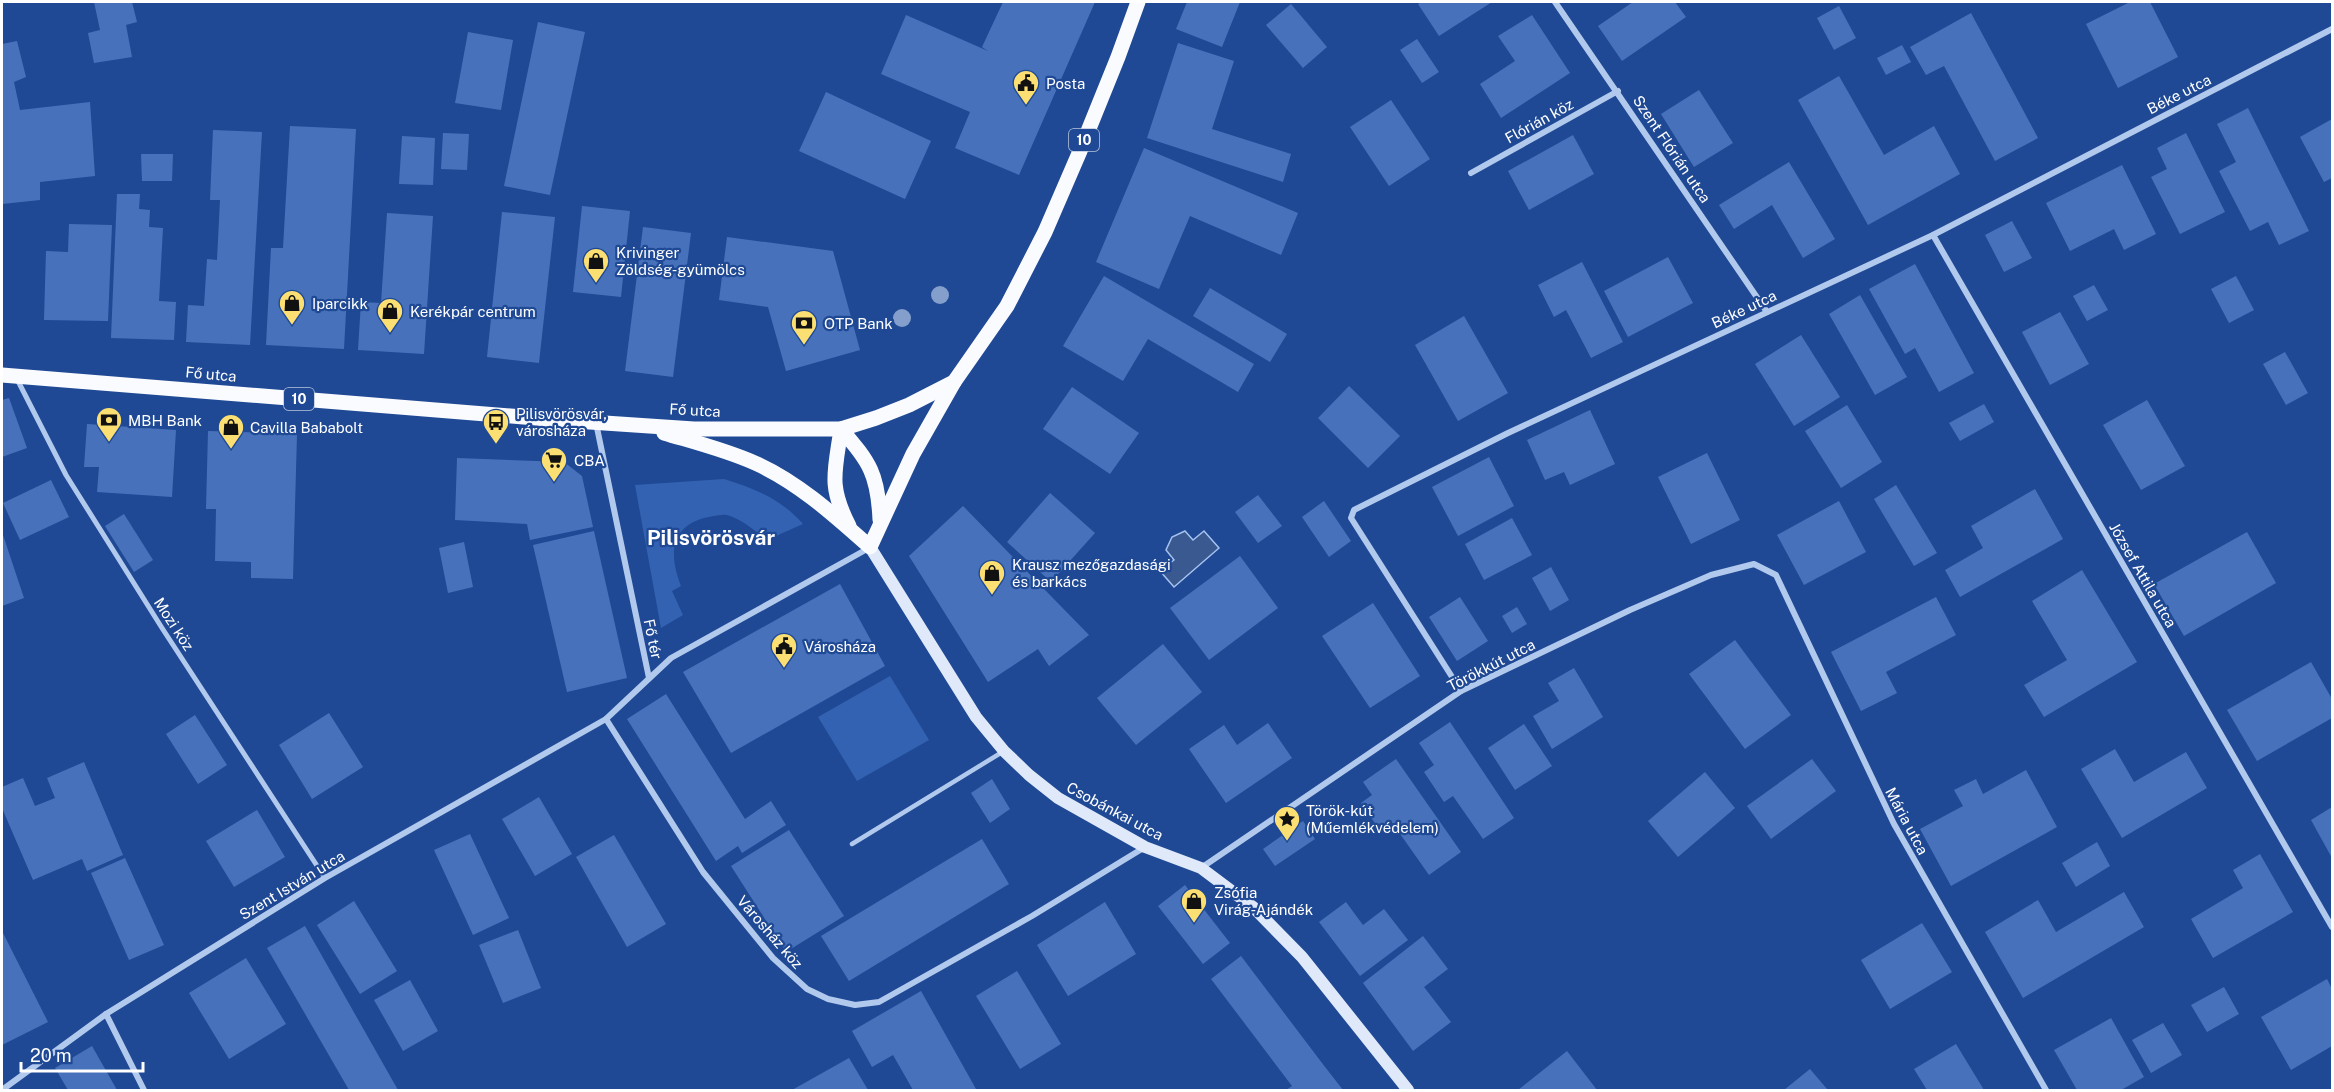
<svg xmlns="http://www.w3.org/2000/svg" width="2334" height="1092" font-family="'Public Sans',sans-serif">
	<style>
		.green { fill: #3362b2 }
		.water { fill: #3a5990; stroke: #a5c2f0; stroke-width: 1.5 }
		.building { fill: #4772bb }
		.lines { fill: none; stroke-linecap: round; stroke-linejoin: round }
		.service { stroke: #b2c9ee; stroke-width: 4.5 }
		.pedestrian { stroke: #b2c9ee; stroke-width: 5 }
		.minor { stroke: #b2c9ee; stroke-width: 6 }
		.secondary { stroke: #dfe9fa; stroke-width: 12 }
		.primary { stroke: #f9fbff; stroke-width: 15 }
		.tree { fill: #859fcc }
		.labels { text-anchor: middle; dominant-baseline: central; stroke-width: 4.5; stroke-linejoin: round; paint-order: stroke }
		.shield { fill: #1f4994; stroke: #bcc8df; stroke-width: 1.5 }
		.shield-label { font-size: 14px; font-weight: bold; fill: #fff }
		.poi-label { font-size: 15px; fill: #fff; stroke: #1f4994; text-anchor: start }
		.street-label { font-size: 15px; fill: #fff; stroke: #1f4994 }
		.district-label { font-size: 21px; font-weight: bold; fill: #fff; stroke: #1f4994 }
	</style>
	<rect width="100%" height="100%" fill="#1f4994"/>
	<!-- green -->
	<g class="green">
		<path d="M724 479C756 489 781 499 803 524L767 540C755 531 742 519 727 515 720 514 711 517 704 518 668 528 670 558 681 586L672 591 683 615 661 628 635 485Z"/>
		<path d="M890 676 929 740 857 781 818 717Z"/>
	</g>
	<!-- water -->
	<path class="water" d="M1185 531 1193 540 1204 531 1219 548 1174 587 1160 571 1174 560 1166 550 1172 537Z"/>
	<!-- building -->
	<g class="building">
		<path d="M94 2H132L137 22 126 25 132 57 94 63 88 33 100 30Z"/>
		<path d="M1003 2H1095L1019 175 955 148 970 112 881 74 906 15 988 51 982 47Z"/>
		<path d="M1187 2H1240L1222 47 1176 29Z"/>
		<path d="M1421 2H1492L1439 36 1418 4Z"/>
		<path d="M1633 2H1675L1686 17 1622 61 1598 26Z"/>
		<path d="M2130 2H2150L2178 57 2118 88 2086 24Z"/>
		<path d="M1291 4 1327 47 1303 68 1266 25Z"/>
		<path d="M1839 6 1856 38 1834 50 1817 18Z"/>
		<path d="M1971 13 2038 138 1995 161 1944 66 1926 75 1910 47Z"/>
		<path d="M1532 15 1570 73 1501 118 1480 84 1515 61 1498 36Z"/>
		<path d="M538 22 585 32 550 195 504 186Z"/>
		<path d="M468 32 513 40 501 110 455 103Z"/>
		<path d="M1417 39 1439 72 1422 83 1400 50Z"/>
		<path d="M17 41 26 77 14 82 20 110 90 102 95 176 40 182V200L2 204V44Z"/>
		<path d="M1178 43 1234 61 1212 129 1291 154 1283 182 1147 138Z"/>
		<path d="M1902 45 1911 62 1886 75 1877 58Z"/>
		<path d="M1839 76 1884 155 1934 126 1960 174 1868 225 1798 100Z"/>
		<path d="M1699 90 1733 143 1694 167 1661 114Z"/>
		<path d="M826 92 931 141 905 199 799 151Z"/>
		<path d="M1391 100 1430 159 1389 186 1350 127Z"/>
		<path d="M2248 108 2309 231 2279 245 2268 222 2250 231 2219 171 2236 162 2217 124Z"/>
		<path d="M2332 119V178L2324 182 2300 137Z"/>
		<path d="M290 126 356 129 344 349 266 345 271 248H283Z"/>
		<path d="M213 130 262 132 250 345 186 342 188 305 204 306 207 259 217 260 220 200H210Z"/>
		<path d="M443 133 469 134 467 170 441 169Z"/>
		<path d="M2186 133 2225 212 2180 234 2151 177 2167 169 2157 148Z"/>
		<path d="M1573 135 1594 174 1529 210 1508 171Z"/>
		<path d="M402 136 435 138 433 185 399 184Z"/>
		<path d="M1144 148 1298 213 1281 255 1190 216 1159 289 1096 262Z"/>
		<path d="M141 154H173L172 181H142Z"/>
		<path d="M1789 162 1835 239 1803 258 1772 205 1734 229 1719 205Z"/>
		<path d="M2122 165 2156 234 2124 250 2114 229 2070 251 2046 203Z"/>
		<path d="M117 194H140L139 209 150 210 149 227 163 228 159 301 176 302 174 340 111 338Z"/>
		<path d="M582 206 630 211 621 297 573 292Z"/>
		<path d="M502 212 555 217 539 363 487 357Z"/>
		<path d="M387 213 433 216 424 354 358 350 361 302 381 303Z"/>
		<path d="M2012 221 2032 258 2004 272 1985 235Z"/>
		<path d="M69 224 112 225 108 321 44 320 46 251 68 252Z"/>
		<path d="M643 227 691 233 673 377 625 371Z"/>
		<path d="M727 237 833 251 860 350 786 371 768 307 719 300Z"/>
		<path d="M1668 257 1693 303 1628 337 1604 291Z"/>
		<path d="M1582 262 1623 342 1591 358 1566 310 1554 317 1538 285Z"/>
		<path d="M1915 264 1974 373 1939 392 1915 348 1905 354 1869 289Z"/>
		<path d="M1104 276 1254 364 1238 392 1148 339 1123 381 1063 346Z"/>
		<path d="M2236 276 2254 310 2229 323 2211 289Z"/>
		<path d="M2094 285 2108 310 2087 321 2073 296Z"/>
		<path d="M1210 288 1287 334 1270 362 1193 316Z"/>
		<path d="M1860 295 1907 377 1875 395 1829 314Z"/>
		<path d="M2060 312 2089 364 2050 385 2022 332Z"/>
		<path d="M1464 316 1508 393 1458 421 1415 345Z"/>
		<path d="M1801 335 1840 397 1794 426 1755 364Z"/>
		<path d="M2285 352 2308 393 2286 405 2263 364Z"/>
		<path d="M1349 386 1400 436 1368 468 1318 418Z"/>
		<path d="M1072 387 1139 433 1110 474 1043 429Z"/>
		<path d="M9 398 27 448 2 457V400Z"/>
		<path d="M2147 400 2185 466 2141 490 2103 425Z"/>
		<path d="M1984 404 1994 422 1960 441 1949 423Z"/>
		<path d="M1847 405 1882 462 1841 488 1805 431Z"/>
		<path d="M1590 410 1615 464 1570 485 1564 472 1545 480 1527 440Z"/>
		<path d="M87 424 176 430 172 497 97 492 99 467H84Z"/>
		<path d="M208 431 297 434 293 579 251 578V562L215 561 216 509H206Z"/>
		<path d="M1707 453 1740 520 1691 544 1658 477Z"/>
		<path d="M1489 457 1514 506 1458 536 1432 487Z"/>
		<path d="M457 458 564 462 582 476 593 527 530 540 527 524 455 520Z"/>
		<path d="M51 480 69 517 20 540 3 503Z"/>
		<path d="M1896 485 1937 553 1914 566 1874 499Z"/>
		<path d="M2035 489 2063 539 1960 597 1945 570 1983 548 1971 526Z"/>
		<path d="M1050 493 1095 533 1051 582 1007 542Z"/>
		<path d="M1258 495 1282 526 1258 543 1235 512Z"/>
		<path d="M1324 501 1351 541 1329 557 1302 517Z"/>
		<path d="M1839 501 1866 552 1804 585 1777 535Z"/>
		<path d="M963 506 1089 635 1049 666 1038 649 988 682 909 556Z"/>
		<path d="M124 514 153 560 134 572 105 526Z"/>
		<path d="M1512 518 1532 555 1484 580 1465 544Z"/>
		<path d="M594 531 627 678 567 692 533 545Z"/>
		<path d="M2 532 24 598 2 606Z"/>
		<path d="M2247 532 2276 583 2184 636 2154 584Z"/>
		<path d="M464 542 473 587 448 593 439 548Z"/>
		<path d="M1240 556 1278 608 1209 660 1170 608Z"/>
		<path d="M1551 567 1569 600 1550 611 1532 578Z"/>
		<path d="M2082 570 2137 662 2044 717 2024 685 2067 660 2032 601Z"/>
		<path d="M840 584 885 666 731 753 683 672Z"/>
		<path d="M1460 597 1488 641 1457 661 1429 617Z"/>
		<path d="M1936 597 1956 635 1886 672 1897 693 1861 711 1831 652Z"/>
		<path d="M1373 603 1420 676 1370 708 1322 636Z"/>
		<path d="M1517 607 1527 624 1512 633 1502 616Z"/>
		<path d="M1735 640 1791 715 1745 749 1689 674Z"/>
		<path d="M1163 644 1202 692 1136 745 1097 698Z"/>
		<path d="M2311 662 2332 699V718L2257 761 2227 710Z"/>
		<path d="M1574 668 1603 717 1552 749 1533 716 1559 701 1548 683Z"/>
		<path d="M666 694 745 819 771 801 786 825 742 853 738 846 716 861 627 719Z"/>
		<path d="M329 713 363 767 312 799 279 745Z"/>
		<path d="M195 715 227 765 198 784 166 734Z"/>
		<path d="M1450 722 1514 818 1483 839 1453 796 1444 802 1424 772 1434 765 1419 743Z"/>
		<path d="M1268 723 1292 758 1226 803 1189 749 1224 725 1237 745Z"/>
		<path d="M1524 724 1552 766 1515 790 1488 748Z"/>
		<path d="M2115 749 2134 782 2186 752 2207 788 2122 838 2081 769Z"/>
		<path d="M1396 759 1461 852 1429 875 1391 821 1379 829 1361 803 1372 795 1363 782Z"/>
		<path d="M1812 759 1836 791 1771 839 1747 806Z"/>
		<path d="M84 762 123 855 87 871 82 859 33 880 2 808V787L23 778 35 806 55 798 47 778Z"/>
		<path d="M2026 770 2057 827 1951 886 1920 829 1963 806 1954 790 1976 779 1983 794Z"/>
		<path d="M1705 772 1735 808 1678 857 1648 821Z"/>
		<path d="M992 779 1010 809 990 823 971 793Z"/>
		<path d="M539 797 572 854 535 876 502 819Z"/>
		<path d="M2332 807V858L2311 820Z"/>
		<path d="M257 810 285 857 234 887 206 841Z"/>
		<path d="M1303 821 1315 839 1275 866 1263 849Z"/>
		<path d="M789 830 844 916 786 952 731 866Z"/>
		<path d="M470 834 509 918 473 935 434 850Z"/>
		<path d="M614 835 666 924 627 947 576 857Z"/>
		<path d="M982 839 1009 884 849 981 821 936Z"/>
		<path d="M2097 842 2110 866 2076 887 2062 863Z"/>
		<path d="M2260 854 2293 912 2213 958 2191 919 2243 888 2233 870Z"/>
		<path d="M125 858 164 945 129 960 91 873Z"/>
		<path d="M1185 885 1230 943 1203 964 1158 906Z"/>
		<path d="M2124 892 2144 927 2023 998 1985 932 2038 900 2056 932Z"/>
		<path d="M354 901 397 971 360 994 317 925Z"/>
		<path d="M1105 902 1136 954 1068 996 1037 945Z"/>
		<path d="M1346 902 1363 925 1384 909 1408 940 1360 976 1319 922Z"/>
		<path d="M1922 923 1952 972 1890 1009 1861 960Z"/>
		<path d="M305 926 398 1090H349L267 948Z"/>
		<path d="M518 930 541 988 503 1003 479 945Z"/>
		<path d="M2 931 48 1022 2 1045Z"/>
		<path d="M1423 936 1448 969 1424 987 1451 1022 1413 1051 1363 983Z"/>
		<path d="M1241 956 1322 1063 1343 1090H1286L1292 1086 1211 979Z"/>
		<path d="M246 958 286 1024 229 1059 189 993Z"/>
		<path d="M1017 971 1061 1044 1020 1069 976 996Z"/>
		<path d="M2327 979 2332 989V1046L2291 1070 2261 1017Z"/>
		<path d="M410 980 438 1031 403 1051 374 1000Z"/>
		<path d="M2224 987 2239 1014 2207 1032 2191 1005Z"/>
		<path d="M921 991 976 1089 977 1090H913L893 1055 872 1067 852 1031Z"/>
		<path d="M2111 1018 2144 1077 2121 1090H2077L2054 1050Z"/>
		<path d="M2163 1023 2182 1055 2151 1073 2132 1040Z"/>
		<path d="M1956 1044 1984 1090H1927L1914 1069Z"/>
		<path d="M92 1046 117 1090H68L55 1068Z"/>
		<path d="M1567 1051 1597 1090H1518Z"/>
		<path d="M849 1058 868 1090H792Z"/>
		<path d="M1810 1069 1827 1089 1784 1090Z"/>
	</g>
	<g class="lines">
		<!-- service -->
		<path class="service" d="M852 844 1004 751"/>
		<!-- pedestrian -->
		<path class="pedestrian" d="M17 379 66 475 162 628 325 878"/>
		<!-- minor -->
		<g class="minor">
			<path d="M1555 2 1767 312"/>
			<path d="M1471 173 1618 91"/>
			<path d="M1933 235 2332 927"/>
			<path d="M596 423 649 678"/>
			<path d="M1461 691 1351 518 1354 510 1508 433 1933 235 2332 29"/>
			<path d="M606 719 703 872 773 958 807 989 828 999 855 1005 879 1002 1032 916 1145 847"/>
			<path d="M1201 868 1461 691 1630 610 1711 575 1754 564 1776 575 1894 824 2046 1090"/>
			<path d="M106 1014 144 1090"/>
			<path d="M2 1090 106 1014 325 878 606 719 671 658 869 548"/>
		</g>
		<!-- secondary -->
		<path class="secondary" d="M870 547 976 717 1004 751 1029 775 1058 798 1145 847 1201 868 1253 907 1302 957 1408 1090"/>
		<!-- primary -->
		<g class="primary">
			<path d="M2 375 560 420 694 429H841L876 418 909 405 954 382 1007 306 1045 232 1080 151 1118 57 1138 2"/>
			<path d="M841 429C835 472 828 485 849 526"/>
			<path d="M841 429C870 463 878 474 880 520"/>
			<path d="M664 433C694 442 726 450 755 463 798 482 835 516 870 547L913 454 954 382"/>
		</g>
	</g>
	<!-- trees -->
	<g class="tree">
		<circle cx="940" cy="295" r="9"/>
		<circle cx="902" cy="318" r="9"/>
	</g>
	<!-- icons -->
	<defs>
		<g id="civic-pin" transform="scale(1.35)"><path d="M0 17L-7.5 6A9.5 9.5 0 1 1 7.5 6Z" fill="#fcdf72" stroke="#1f4994"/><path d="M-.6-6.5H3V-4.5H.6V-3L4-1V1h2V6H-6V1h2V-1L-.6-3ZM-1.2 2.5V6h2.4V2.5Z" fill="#111"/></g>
		<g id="shop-pin" transform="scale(1.35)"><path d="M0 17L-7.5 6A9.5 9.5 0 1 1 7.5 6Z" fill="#fcdf72" stroke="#1f4994"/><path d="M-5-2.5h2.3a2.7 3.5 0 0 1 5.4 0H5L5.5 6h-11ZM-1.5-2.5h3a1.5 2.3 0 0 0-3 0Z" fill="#111"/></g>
		<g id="bank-pin" transform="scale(1.35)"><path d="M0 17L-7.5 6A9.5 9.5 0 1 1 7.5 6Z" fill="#fcdf72" stroke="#1f4994"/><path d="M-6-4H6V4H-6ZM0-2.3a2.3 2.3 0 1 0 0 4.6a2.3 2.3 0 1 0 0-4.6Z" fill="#111"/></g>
		<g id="bus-pin" transform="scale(1.35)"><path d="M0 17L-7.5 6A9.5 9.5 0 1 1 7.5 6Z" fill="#fcdf72" stroke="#1f4994"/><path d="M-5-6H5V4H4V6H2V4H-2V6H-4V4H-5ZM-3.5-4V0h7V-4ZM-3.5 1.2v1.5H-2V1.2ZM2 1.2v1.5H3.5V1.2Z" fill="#111"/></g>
		<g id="supermarket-pin" transform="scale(1.35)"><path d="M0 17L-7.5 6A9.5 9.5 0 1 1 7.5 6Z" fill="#fcdf72" stroke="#1f4994"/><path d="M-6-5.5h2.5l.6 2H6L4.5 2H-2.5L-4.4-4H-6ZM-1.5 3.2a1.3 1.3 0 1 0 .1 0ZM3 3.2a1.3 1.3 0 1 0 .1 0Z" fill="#111"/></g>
		<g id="sight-pin" transform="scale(1.35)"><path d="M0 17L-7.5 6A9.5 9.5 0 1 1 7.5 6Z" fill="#fcdf72" stroke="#1f4994"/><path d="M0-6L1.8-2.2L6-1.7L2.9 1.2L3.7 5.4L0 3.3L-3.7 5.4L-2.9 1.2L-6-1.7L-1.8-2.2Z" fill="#111"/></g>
	</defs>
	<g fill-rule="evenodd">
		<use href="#civic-pin" x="1026" y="83"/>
		<use href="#shop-pin" x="596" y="261"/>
		<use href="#shop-pin" x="292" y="303"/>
		<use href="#shop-pin" x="390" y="311"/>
		<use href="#bank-pin" x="804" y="323"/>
		<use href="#bank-pin" x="109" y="420"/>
		<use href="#bus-pin" x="496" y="422"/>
		<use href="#shop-pin" x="231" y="427"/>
		<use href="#supermarket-pin" x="554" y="460"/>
		<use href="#shop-pin" x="992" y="573"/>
		<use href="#civic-pin" x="784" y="646"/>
		<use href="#sight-pin" x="1287" y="819"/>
		<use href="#shop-pin" x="1194" y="901"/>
	</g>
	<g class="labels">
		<!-- shield labels -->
		<g class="shield">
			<rect x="1069" y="129" width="30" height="22" rx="4.5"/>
			<rect x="284" y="388" width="30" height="22" rx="4.5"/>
		</g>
		<g class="shield-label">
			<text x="1084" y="140">10</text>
			<text x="299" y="399">10</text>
		</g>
		<!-- poi labels -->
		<g class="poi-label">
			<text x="1046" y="83">Posta</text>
			<text x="616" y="252">Krivinger<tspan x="616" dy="17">Zöldség-gyümölcs</tspan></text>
			<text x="312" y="303">Iparcikk</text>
			<text x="410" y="311">Kerékpár centrum</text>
			<text x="824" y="323">OTP Bank</text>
			<text x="516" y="413">Pilisvörösvár,<tspan x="516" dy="17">városháza</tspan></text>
			<text x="128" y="420">MBH Bank</text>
			<text x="250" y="427">Cavilla Bababolt</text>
			<text x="574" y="460">CBA</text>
			<text x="1012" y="564">Krausz mezőgazdasági<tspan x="1012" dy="17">és barkács</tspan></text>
			<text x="804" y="646">Városháza</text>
			<text x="1306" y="810">Török-kút<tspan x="1306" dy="17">(Műemlékvédelem)</tspan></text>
			<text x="1214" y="892">Zsófia<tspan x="1214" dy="17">Virág-Ajándék</tspan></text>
		</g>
		<!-- street labels -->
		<g class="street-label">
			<text transform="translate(2179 94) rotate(-27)">Béke utca</text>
			<text transform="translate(1539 121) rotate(-29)">Flórián köz</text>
			<text transform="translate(1672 149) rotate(56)">Szent Flórián utca</text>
			<text transform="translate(1744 309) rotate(-25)">Béke utca</text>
			<text transform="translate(211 374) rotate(5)">Fő utca</text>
			<text transform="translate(695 410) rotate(3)">Fő utca</text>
			<text transform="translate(2143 575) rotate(60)">József Attila utca</text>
			<text transform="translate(174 624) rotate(57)">Mozi köz</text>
			<text transform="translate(653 639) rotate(78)">Fő tér</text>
			<text transform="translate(1491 665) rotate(-27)">Törökkút utca</text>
			<text transform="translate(1115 811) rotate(28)">Csobánkai utca</text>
			<text transform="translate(1907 821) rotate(62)">Mária utca</text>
			<text transform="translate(292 885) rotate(-31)">Szent István utca</text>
			<text transform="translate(770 932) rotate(49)">Városház köz</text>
		</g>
		<!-- district labels -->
		<g class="district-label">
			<text x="711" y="537">Pilisvörösvár</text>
		</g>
	</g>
	<!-- border -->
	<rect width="2334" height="1092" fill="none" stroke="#ffffff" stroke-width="6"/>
	<!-- scale -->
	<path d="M21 1062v9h122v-9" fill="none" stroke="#ffffff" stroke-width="3"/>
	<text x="30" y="1062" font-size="18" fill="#ffffff" stroke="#1f4994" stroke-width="4.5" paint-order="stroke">20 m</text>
</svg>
